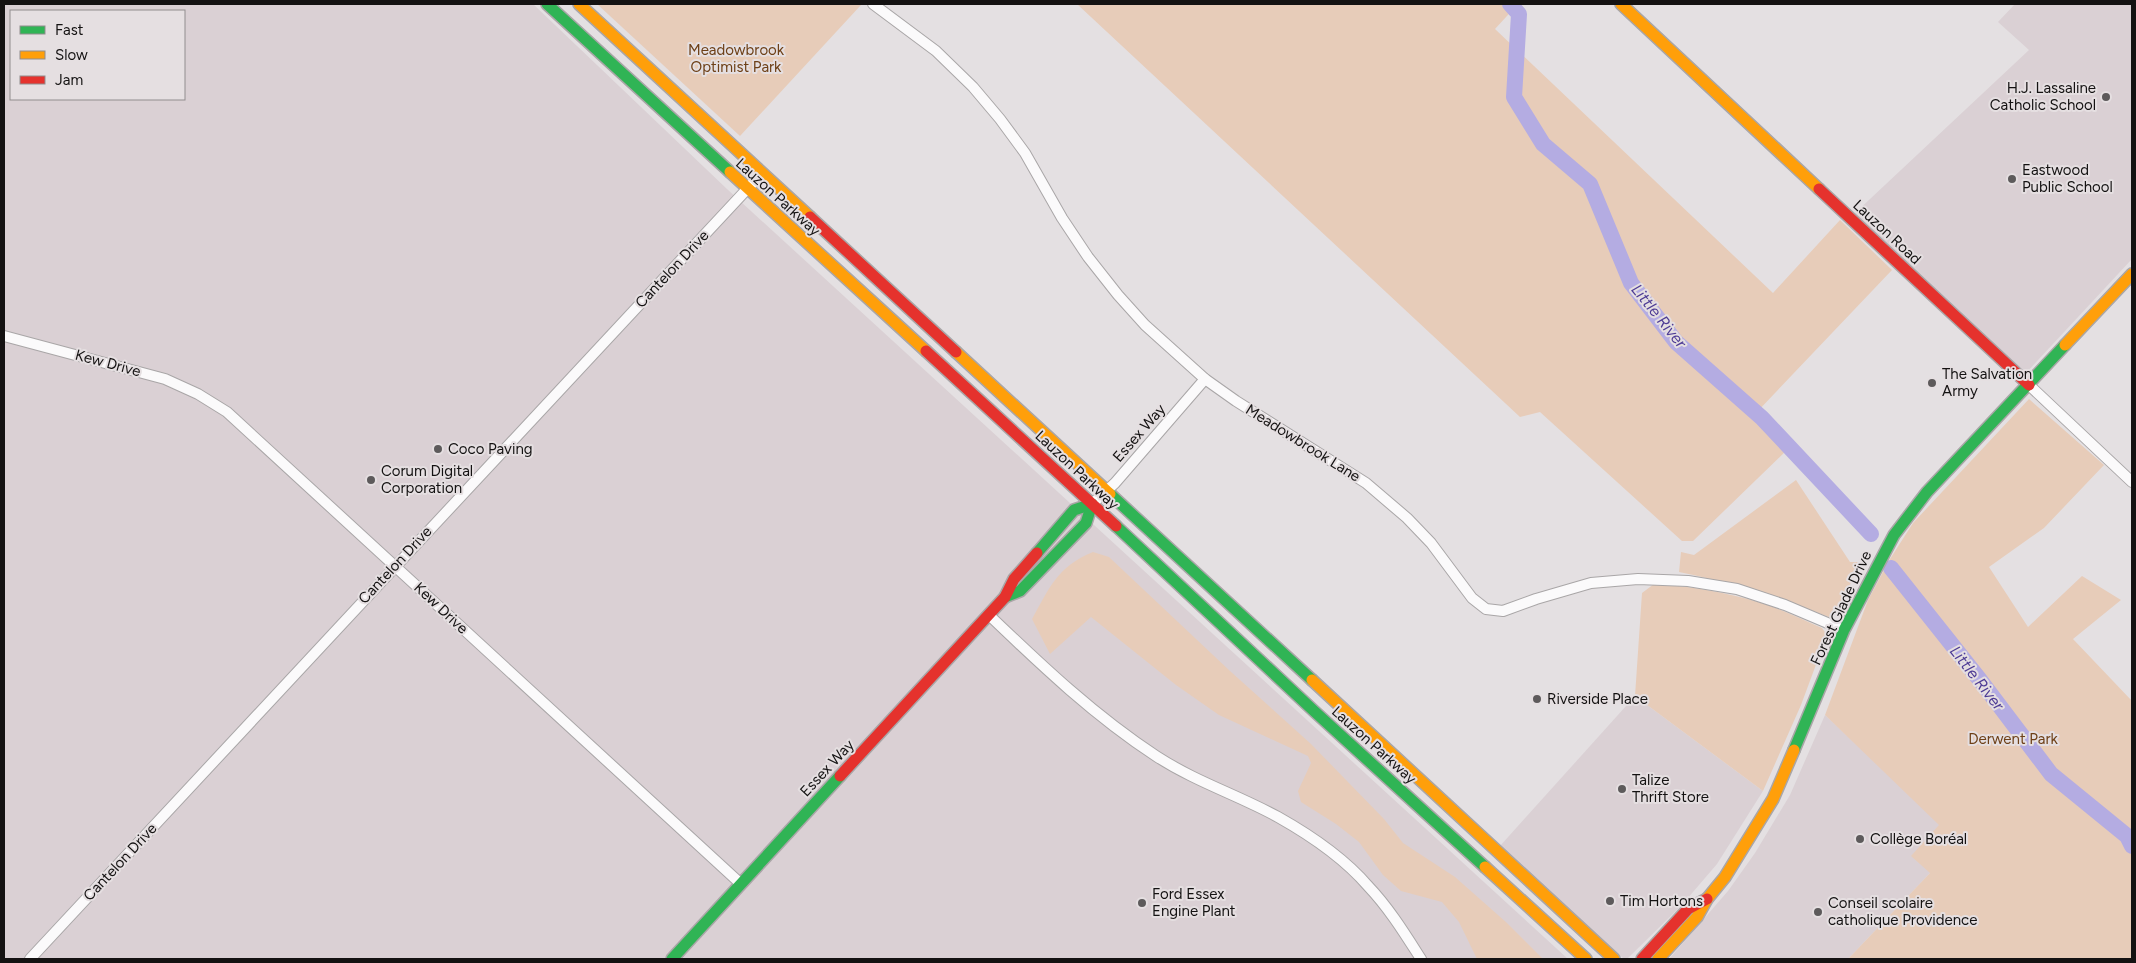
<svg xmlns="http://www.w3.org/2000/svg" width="2136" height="963" font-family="Figtree,sans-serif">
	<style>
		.built { fill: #dad0d4; fill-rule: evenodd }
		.green { fill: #e7ccb9 }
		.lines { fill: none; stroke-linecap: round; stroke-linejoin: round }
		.river { stroke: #b4ace2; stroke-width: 16 }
		.street-casing { stroke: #a9a6a7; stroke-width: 12 }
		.fast-casing { stroke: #a9a6a7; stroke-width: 14 }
		.slow-casing { stroke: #a9a6a7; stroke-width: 14 }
		.jam-casing { stroke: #a9a6a7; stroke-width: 14 }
		.street { stroke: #fbfafb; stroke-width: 10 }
		.fast { stroke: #30b455; stroke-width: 11 }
		.slow { stroke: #ff9f0a; stroke-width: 11 }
		.jam { stroke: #e5322d; stroke-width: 11 }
		.poi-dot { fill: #5d5a5b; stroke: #e5dfe1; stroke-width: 2 }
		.labels { text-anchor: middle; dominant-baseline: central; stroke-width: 4; stroke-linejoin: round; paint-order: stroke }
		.park-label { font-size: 15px; fill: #6e4017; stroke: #e5dfe1 }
		.poi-label { font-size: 15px; fill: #141212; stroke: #e5dfe1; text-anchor: start }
		.street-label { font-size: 15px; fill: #141212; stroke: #e5dfe1 }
		.water-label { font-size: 16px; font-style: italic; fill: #4e3c95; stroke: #e5dfe1 }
	</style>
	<rect width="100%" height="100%" fill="#e4e0e2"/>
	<!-- built -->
	<g class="built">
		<path d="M4 4H533L727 189 1568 959H4ZM11 11H184V99H11Z"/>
		<path d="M2015 4H2132V259L2026 373 1854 214 2029 50 1998 22Z"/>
		<path d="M1635 696 1763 791 1717 864 1681 906 1627 959H1624L1500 846Z"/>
		<path d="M1825 715 1989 869 1930 873 1848 959H1669L1728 891 1755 853 1790 795Z"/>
	</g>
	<!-- green -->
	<g class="green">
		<path d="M597 4H859L861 5 740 136Z"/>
		<path d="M1077 4H1518L1495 29 1773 293 1840 220 1892 270 1756 413 1789 448 1693 541H1682L1540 412 1520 417Z"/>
		<path d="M2029 399 2104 465 2044 528 1989 567 2028 627 2082 576 2121 600 2073 639 2132 701V959H1848L1930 873 1911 856 1939 825 1825 715 1868 600 1890 559 1913 523Z"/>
		<path d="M1796 480 1850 562H1861L1837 611 1829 617C1778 597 1732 583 1679 572L1681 552 1694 555Z"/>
		<path d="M1093 552 1109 557 1230 671 1311 744 1384 819 1403 843 1455 877 1507 923 1543 959H1477L1459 922 1442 902 1401 891 1383 875 1359 842 1336 824 1301 802 1298 791 1311 763 1308 756 1219 715 1176 685 1091 617 1050 654 1032 619C1050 587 1057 567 1093 552Z"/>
		<path d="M1654 584C1690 586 1726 592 1761 603 1782 609 1802 620 1822 628L1827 635 1801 705 1763 791 1635 696 1642 593Z"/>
	</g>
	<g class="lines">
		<!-- river -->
		<g class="river">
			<path d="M1510 4 1519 14 1514 97 1543 144 1590 184 1631 283 1676 342 1762 418 1871 534"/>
			<path d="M1891 568 1980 680 2051 774 2127 836 2132 846"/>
		</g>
		<!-- street casing -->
		<g class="street-casing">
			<g id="street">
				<path d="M873 4 936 51 973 87 1000 119 1025 153 1062 218 1088 257 1118 295 1145 325 1205 379 1236 401 1366 483 1407 518 1431 543 1472 598 1486 609 1503 611 1536 599 1591 583 1638 579 1688 581 1737 589 1785 605 1844 630"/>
				<path d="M4 336 165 379 198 394 227 412 741 884"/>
				<path d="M2029 385 2132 482"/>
				<path d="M1092 504 1115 483 1205 379"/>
				<path d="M989 615C1042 666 1095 716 1156 756 1196 782 1238 795 1278 817 1310 835 1344 858 1368 886 1389 908 1405 934 1421 959"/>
				<path d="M30 959 762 173"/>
			</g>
		</g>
		<!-- fast casing -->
		<g class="fast-casing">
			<g id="fast">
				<path d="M547 4 730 172"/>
				<path d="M1110 494 1312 680"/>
				<path d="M1116 526 1314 711 1485 867"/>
				<path d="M1037 553 1074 510 1092 504"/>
				<path d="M1005 597 1020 591 1086 523 1092 504"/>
				<path d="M1794 750 1844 630 1894 535 1927 492 2065 345"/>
				<path d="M672 959 840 776"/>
			</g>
		</g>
		<!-- slow casing -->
		<g class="slow-casing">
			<g id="slow">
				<path d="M579 4 810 217"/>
				<path d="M1621 4 1819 189"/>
				<path d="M730 172 926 351"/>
				<path d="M2065 345 2132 274"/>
				<path d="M956 352 1110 494"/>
				<path d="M1312 680 1614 959"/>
				<path d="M1485 867 1586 959"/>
				<path d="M1658 959 1697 917 1707 899 1725 877 1773 799 1794 750"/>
			</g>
		</g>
		<!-- jam casing -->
		<g class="jam-casing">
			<g id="jam">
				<path d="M1819 189 2029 385"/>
				<path d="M810 217 956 352"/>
				<path d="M926 351 1116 526"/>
				<path d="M840 776 1005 597 1014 579 1037 553"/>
				<path d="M1642 959 1688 909 1707 899"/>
			</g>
		</g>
		<!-- street -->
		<use href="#street" class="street"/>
		<!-- fast -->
		<use href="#fast" class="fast"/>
		<!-- slow -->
		<use href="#slow" class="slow"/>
		<!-- jam -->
		<use href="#jam" class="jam"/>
	</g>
	<!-- markers -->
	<g class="poi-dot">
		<circle cx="2106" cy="97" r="5"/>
		<circle cx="2012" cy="179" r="5"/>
		<circle cx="1932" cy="383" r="5"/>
		<circle cx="438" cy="449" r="5"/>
		<circle cx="371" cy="480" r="5"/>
		<circle cx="1537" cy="699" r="5"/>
		<circle cx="1622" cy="789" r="5"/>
		<circle cx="1860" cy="839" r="5"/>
		<circle cx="1610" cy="901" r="5"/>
		<circle cx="1142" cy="903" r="5"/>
		<circle cx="1818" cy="912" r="5"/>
	</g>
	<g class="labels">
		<!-- park labels -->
		<g class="park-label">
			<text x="736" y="50">Meadowbrook<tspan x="736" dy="17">Optimist Park</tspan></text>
			<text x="2013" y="739">Derwent Park</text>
		</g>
		<!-- poi labels -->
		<g class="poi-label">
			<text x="2096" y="88" text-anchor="end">H.J. Lassaline<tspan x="2096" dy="17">Catholic School</tspan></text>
			<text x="2022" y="170">Eastwood<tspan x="2022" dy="17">Public School</tspan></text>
			<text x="1942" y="374">The Salvation<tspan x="1942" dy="17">Army</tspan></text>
			<text x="448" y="449">Coco Paving</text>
			<text x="381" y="471">Corum Digital<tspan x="381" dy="17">Corporation</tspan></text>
			<text x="1547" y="699">Riverside Place</text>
			<text x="1632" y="780">Talize<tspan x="1632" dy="17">Thrift Store</tspan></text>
			<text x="1870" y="839">Collège Boréal</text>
			<text x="1152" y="894">Ford Essex<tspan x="1152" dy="17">Engine Plant</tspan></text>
			<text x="1620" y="901">Tim Hortons</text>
			<text x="1828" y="903">Conseil scolaire<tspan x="1828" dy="17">catholique Providence</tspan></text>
		</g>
		<!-- street labels -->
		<g class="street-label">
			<text transform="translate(778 197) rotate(42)">Lauzon Parkway</text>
			<text transform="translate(1887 232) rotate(43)">Lauzon Road</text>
			<text transform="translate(672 269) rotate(-47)">Cantelon Drive</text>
			<text transform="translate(108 363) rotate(15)">Kew Drive</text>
			<text transform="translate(1139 433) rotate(-49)">Essex Way</text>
			<text transform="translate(1303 443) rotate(32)">Meadowbrook Lane</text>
			<text transform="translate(1077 470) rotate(43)">Lauzon Parkway</text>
			<text transform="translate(395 565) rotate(-47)">Cantelon Drive</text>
			<text transform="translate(441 608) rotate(43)">Kew Drive</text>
			<text transform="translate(1841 608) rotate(-65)">Forest Glade Drive</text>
			<text transform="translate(1374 745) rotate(42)">Lauzon Parkway</text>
			<text transform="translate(827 768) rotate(-47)">Essex Way</text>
			<text transform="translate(120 862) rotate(-47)">Cantelon Drive</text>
		</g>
		<!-- water labels -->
		<g class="water-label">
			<text transform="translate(1659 316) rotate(51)">Little River</text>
			<text transform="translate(1977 678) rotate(52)">Little River</text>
		</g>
	</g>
	<!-- border -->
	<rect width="2136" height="963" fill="none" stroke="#141212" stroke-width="10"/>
	<!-- legend -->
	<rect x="10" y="10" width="175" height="90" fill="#e5dfe1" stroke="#918d8e"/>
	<rect x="20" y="26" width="25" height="8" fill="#30b455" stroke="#918d8e"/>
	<text x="55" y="35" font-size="15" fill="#141212">Fast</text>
	<rect x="20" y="51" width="25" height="8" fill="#ff9f0a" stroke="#918d8e"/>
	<text x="55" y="60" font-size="15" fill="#141212">Slow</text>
	<rect x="20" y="76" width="25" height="8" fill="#e5322d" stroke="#918d8e"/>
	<text x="55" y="85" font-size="15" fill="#141212">Jam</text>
</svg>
